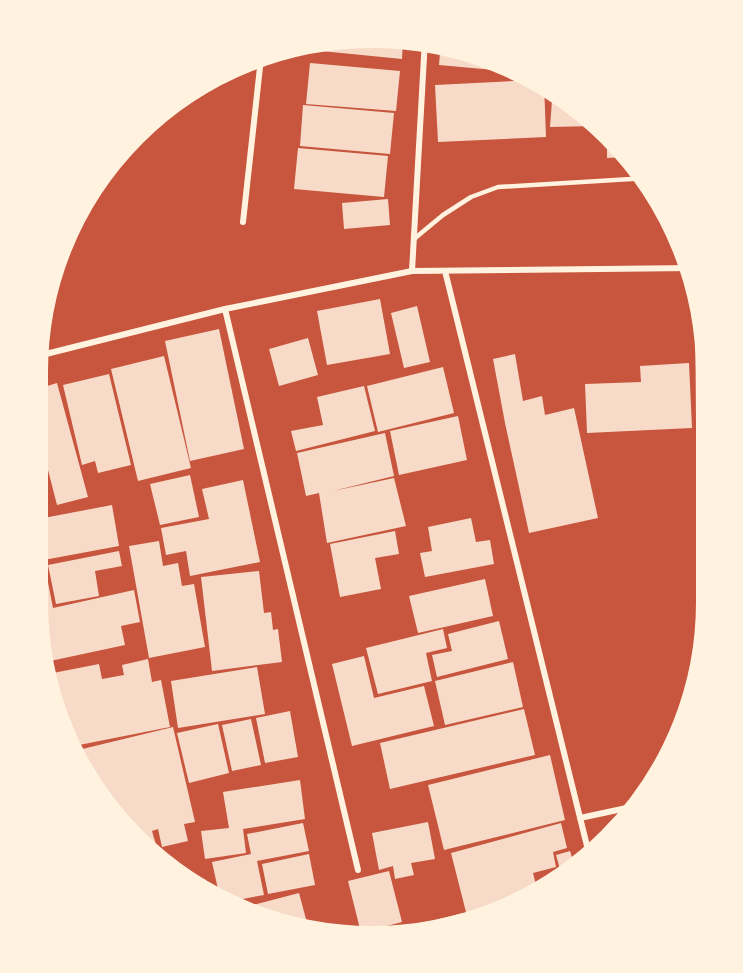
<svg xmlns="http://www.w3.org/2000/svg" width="743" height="973" font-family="Raleway,sans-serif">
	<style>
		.building { fill: #f7dbc8 }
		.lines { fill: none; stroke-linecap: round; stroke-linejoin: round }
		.service { stroke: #fff3e0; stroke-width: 4.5 }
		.minor { stroke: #fff3e0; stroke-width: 6 }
		.rim { fill: none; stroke: #fff3e0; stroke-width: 8 }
	</style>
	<rect width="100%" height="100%" fill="#c8553d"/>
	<!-- building -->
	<g class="building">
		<path d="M403 39 402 59 311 50 312 40Z"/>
		<path d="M441 41 506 68 505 71 439 65Z"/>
		<path d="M310 63 400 71 396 111 306 104Z"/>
		<path d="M535 80 544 83 546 137 438 142 435 85Z"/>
		<path d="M553 87 559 90 596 126 550 127Z"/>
		<path d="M303 105 394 113 390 154 300 146Z"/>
		<path d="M607 138 627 157 607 158Z"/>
		<path d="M298 148 388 156 384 197 294 189Z"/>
		<path d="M388 199 390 225 344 229 342 203Z"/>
		<path d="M380 299 390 354 327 365 317 311Z"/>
		<path d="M695 301H701L707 328V425H696Z"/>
		<path d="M417 306 430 362 404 368 391 313Z"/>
		<path d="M219 329 244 449 190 461 165 341Z"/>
		<path d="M308 338 318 375 279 386 269 349Z"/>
		<path d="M515 354 523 401 542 396 545 415 574 408 598 518 529 533 505 423 493 359Z"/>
		<path d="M164 356 191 468 138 481 111 369Z"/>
		<path d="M689 363 692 428 587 433 585 384 641 382 640 366Z"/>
		<path d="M443 367 454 413 378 432 367 386Z"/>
		<path d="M109 374 131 465 98 473 95 461 82 465 63 385Z"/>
		<path d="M57 383 88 497 57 505 48 470 34 474 42 502 33 505 34 390Z"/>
		<path d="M364 386 375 431 296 451 291 431 323 425 317 397Z"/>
		<path d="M458 416 467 460 399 475 390 431Z"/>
		<path d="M385 433 394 476 333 491 394 478 406 526 327 543 319 493 306 496 297 453Z"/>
		<path d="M190 475 199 517 160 525 150 484Z"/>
		<path d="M243 480 260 562 190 576 186 551 166 555 161 528 209 519 202 489Z"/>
		<path d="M112 505 119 546 33 562V520Z"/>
		<path d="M471 518 476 542 490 540 494 564 425 577 420 553 432 551 428 527Z"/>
		<path d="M395 531 399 554 375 558 381 589 340 597 330 544Z"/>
		<path d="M159 541 163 566 178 563 182 586 194 584 205 647 149 658 129 546Z"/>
		<path d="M119 551 122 566 95 571 99 596 56 604 48 565Z"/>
		<path d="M45 567 53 608 134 590 140 622 121 626 125 645 41 663 33 601V569Z"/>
		<path d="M259 571 264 613 271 612 273 630 278 629 282 662 212 671 201 577Z"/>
		<path d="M485 579 493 616 418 633 409 596Z"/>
		<path d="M499 621 508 659 437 677 432 655 452 651 448 634Z"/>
		<path d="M443 629 447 648 426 653 432 681 378 694 366 648Z"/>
		<path d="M364 656 374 698 424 686 434 726 352 746 332 664Z"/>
		<path d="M148 659 152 682 161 680 170 727 69 747 45 689 43 675 99 664 102 679 124 675 122 665Z"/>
		<path d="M513 662 523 707 445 725 435 681Z"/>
		<path d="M257 667 265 714 178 728 171 681Z"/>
		<path d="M524 709 535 755 390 789 380 743Z"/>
		<path d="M290 711 298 757 265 763 256 718Z"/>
		<path d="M251 719 261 765 232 771 222 725Z"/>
		<path d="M218 724 229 773 189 783 177 733Z"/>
		<path d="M173 727 195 822 184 824 188 841 162 847 158 829 152 831 157 848 146 851 132 841 79 771 70 752Z"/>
		<path d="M550 755 565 820 444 850 428 785Z"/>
		<path d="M300 780 305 819 243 829 246 853 205 859 201 831 229 828 223 792Z"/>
		<path d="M428 822 435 859 411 863 414 875 395 879 393 866 379 870 372 833Z"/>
		<path d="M303 823 309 851 257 861 264 895 221 903 212 862 251 854 247 834Z"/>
		<path d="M561 823 567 848 553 852 556 867 533 873 538 893 481 922 469 924 451 853Z"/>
		<path d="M570 851 575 867 563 880 556 855Z"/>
		<path d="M309 854 315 885 268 894 262 864Z"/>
		<path d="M389 871 402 922 361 933 348 881Z"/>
		<path d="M205 879 209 896 190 882Z"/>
		<path d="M299 893 310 934 305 933 255 916 253 905Z"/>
		<path d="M245 904 248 914 231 908Z"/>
		<path d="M463 913 466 925 393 939 366 937Z"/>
	</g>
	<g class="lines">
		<!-- service -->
		<path class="service" d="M414 239 443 215 471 197 498 187 648 178"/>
		<!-- minor -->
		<g class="minor">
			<path d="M243 222 261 58"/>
			<path d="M412 271 425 39"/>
			<path d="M445 271 589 854"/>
			<path d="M225 309 358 870"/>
			<path d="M34 357 225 309 412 271 693 268"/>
			<path d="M580 818 636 806"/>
		</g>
	</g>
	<!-- crop -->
	<path d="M0 0H743V973H0ZM372 44H372A328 328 0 0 1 700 372V602A328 328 0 0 1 372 930H372A328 328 0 0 1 44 602V372A328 328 0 0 1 372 44Z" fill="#fff3e0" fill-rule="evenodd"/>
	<path class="rim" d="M372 44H372A328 328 0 0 1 700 372V602A328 328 0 0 1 372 930H372A328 328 0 0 1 44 602V372A328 328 0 0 1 372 44Z"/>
</svg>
